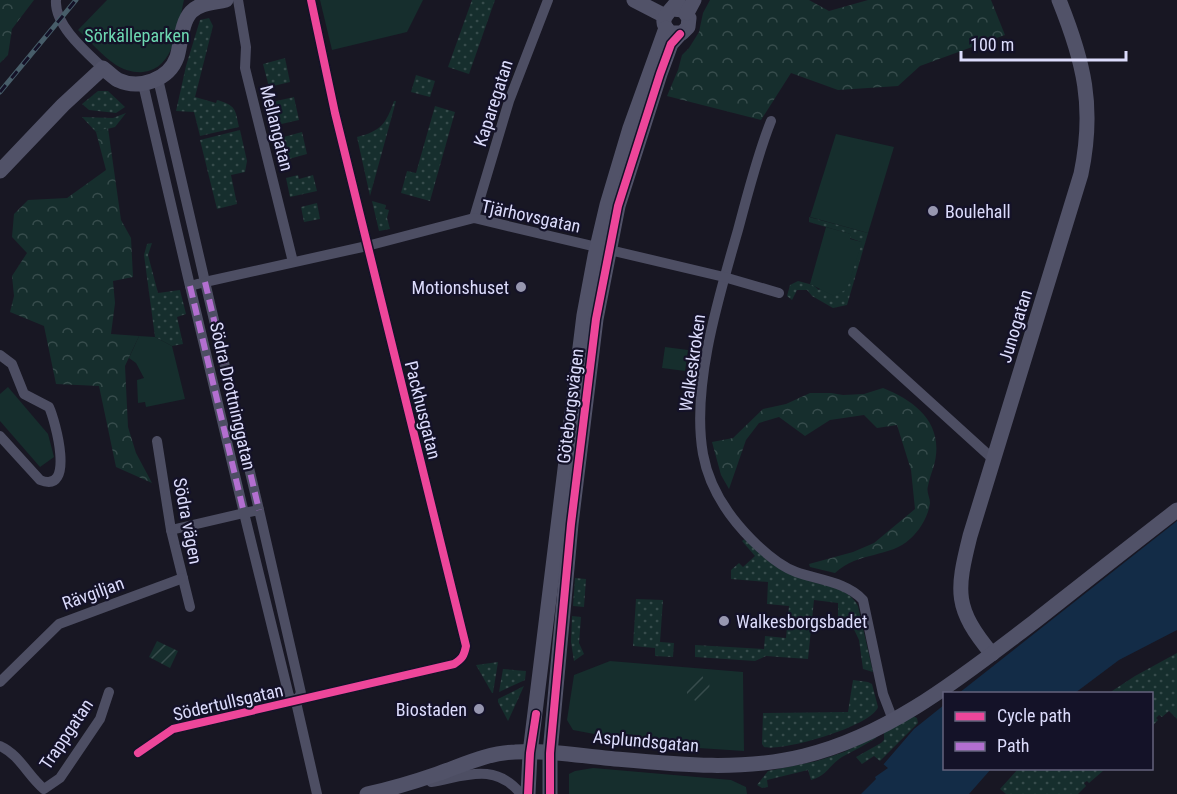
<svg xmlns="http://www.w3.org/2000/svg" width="1177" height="794" font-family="'Roboto Condensed',sans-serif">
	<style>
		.grass { fill: url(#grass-dots) }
		.forest { fill: url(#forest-crowns) }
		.park { fill: #162e2d }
		.garden { fill: url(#garden-furrows) }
		.water { fill: #132c47 }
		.pier { fill: #181723 }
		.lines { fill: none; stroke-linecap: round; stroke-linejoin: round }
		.street { stroke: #4d4e63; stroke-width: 10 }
		.secondary { stroke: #515268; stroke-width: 15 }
		.rail-casing { stroke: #475d69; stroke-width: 5 }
		.rail { stroke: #141228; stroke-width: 3; stroke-dasharray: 9; stroke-linecap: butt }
		.quiet { stroke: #b36fd0; stroke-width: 6; stroke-dasharray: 12 6; stroke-linecap: butt }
		.cycleway-casing { stroke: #141228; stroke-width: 11 }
		.cycleway { stroke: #ed469a; stroke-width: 8 }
		.poi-dot { fill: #9797b0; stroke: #141228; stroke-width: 2 }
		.labels { text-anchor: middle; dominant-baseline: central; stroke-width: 4.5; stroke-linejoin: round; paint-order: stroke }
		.park-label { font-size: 18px; fill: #6dd7b1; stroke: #141228 }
		.street-label { font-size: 18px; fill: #dcdcfc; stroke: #141228 }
		.poi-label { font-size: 18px; fill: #dcdcfc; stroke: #141228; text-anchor: start }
	</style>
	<defs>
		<pattern id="grass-dots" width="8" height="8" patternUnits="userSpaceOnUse" patternTransform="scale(1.5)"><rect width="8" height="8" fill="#162e2d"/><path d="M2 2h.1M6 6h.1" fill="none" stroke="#374c4c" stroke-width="1.8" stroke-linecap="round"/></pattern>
		<pattern id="forest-crowns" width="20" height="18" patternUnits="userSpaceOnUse" patternTransform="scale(1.5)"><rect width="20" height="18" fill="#162e2d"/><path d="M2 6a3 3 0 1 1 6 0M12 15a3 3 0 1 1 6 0" fill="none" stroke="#374c4c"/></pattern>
		<pattern id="garden-furrows" width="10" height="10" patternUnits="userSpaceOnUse" patternTransform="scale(1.5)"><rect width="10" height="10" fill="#162e2d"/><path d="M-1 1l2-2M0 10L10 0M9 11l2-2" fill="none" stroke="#374c4c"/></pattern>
	</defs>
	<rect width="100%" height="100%" fill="#181723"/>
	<!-- grass -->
	<g class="grass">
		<path d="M472 0H495L469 74 448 67Z"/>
		<path d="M209 18 213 26 195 97 216 103 217 100C236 106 235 108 239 127L200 136 194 112 176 111 186 66 200 20Z"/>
		<path d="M285 58 290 82 269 87 263 64Z"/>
		<path d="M416 75 435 81 430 97 411 92Z"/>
		<path d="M98 91H108L125 107 116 113 89 110 82 104Z"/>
		<path d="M294 97 299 120 277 125 272 102Z"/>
		<path d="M394 101H396L370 196 357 137C381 131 386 124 394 101Z"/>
		<path d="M435 106 455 112 430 201 401 193 407 171 416 173Z"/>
		<path d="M126 113 115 127 96 132 82 117 113 118Z"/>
		<path d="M240 130 247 161 245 172 231 175 237 204 217 209 200 140Z"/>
		<path d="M302 132 307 154 285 160 280 138Z"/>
		<path d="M298 175 299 179 313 175 317 191 290 197 286 178Z"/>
		<path d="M372 201 386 205 385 209 389 210 387 218 390 229 379 231Z"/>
		<path d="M317 203 320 219 304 222 301 207Z"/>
		<path d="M809 217 868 233 847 305 833 308 812 296 807 290H797L792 300 787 296 790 285 798 281 813 285 819 290 861 242 850 238V234L809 222Z"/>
		<path d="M152 243 148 255 158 293 180 290 186 314 177 317 183 344 172 346 155 337 144 255 147 244Z"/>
		<path d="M746 538C764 550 786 570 805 579 824 587 848 586 858 606L873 672 863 669 859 640 849 619H838V603L814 600 808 659 766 656 755 661 695 657V645L764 649 765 636 786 638 789 606 767 604 768 582 731 579V570L739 563 743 567 755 556 742 541Z"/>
		<path d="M575 578 586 579 584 607 573 606Z"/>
		<path d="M636 599 663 600 660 642 674 643 673 657 655 656V648L633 646Z"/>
		<path d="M572 616 581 617 579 643 584 654 574 661 571 642Z"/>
		<path d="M1177 653V719L1169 711 1162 717 1159 715 1156 718 1158 720 1152 726V694L1109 693 1135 676Z"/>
		<path d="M498 662 493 693H492L476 665Z"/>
		<path d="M503 669 526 671 525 680 499 692Z"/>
		<path d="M853 680 868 682 872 684 878 707C872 726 783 752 764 747L762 744 763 713 848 712Z"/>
		<path d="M524 686 508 721 498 702V699Z"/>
		<path d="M913 716 917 718 918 723 880 761 874 756 862 764 856 757 881 743 884 740V732Z"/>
		<path d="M877 736 876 738C865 745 853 751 842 757 829 765 827 776 811 780L808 770 767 780 768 787 762 788 757 785 768 771 817 761 844 752Z"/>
		<path d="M1103 769 1104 770 1089 783 1087 781 1084 783 1086 786 1078 794H1006L1000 789 1018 769Z"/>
	</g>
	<!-- forest -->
	<g class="forest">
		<path d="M0 0H34L12 29 8 55 0 63Z"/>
		<path d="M710 0H809L829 11 868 0H991L1005 35 920 66 898 86 838 90 791 73 761 120 667 96 678 70 682 55 689 48 699 32 703 13Z"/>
		<path d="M108 128 121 220 131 238 133 277 113 281 115 303 111 334 139 336 125 366 128 427 136 453 152 483 116 467 99 386 56 384 44 326 10 312 14 296 12 276 27 253 12 237 14 214 28 200 67 198 106 170 96 132Z"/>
		<path d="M883 388C913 400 940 420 936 455 935 466 930 475 928 486 926 492 930 497 930 503 928 517 920 530 910 539 890 558 859 551 835 573L810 567 809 564 853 552 874 543 915 509 911 470 897 425 877 428 864 415 830 420 805 436 779 417 759 423 746 440 729 489 721 475 712 442 733 438 763 409 786 404 810 393H831L843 395 864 394Z"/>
	</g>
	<!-- park -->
	<g class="park">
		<path d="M107 0H184C178 25 175 69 143 72 134 73 124 70 116 65 102 56 90 41 78 30Z"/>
		<path d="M320 0H423L407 32 332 50Z"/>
		<path d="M836 134 894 147 868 233 810 217Z"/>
		<path d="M826 227 851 234 850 239 862 242 847 289 834 296 810 284Z"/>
		<path d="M139 336 155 337 172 346 185 399 146 407 145 402 138 403 137 380 144 378 136 363 129 358Z"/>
		<path d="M665 347 688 350 685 371 662 368Z"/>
		<path d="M8 387 48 434 54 457 40 467 0 421V394Z"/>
		<path d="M610 661 743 672 744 751 652 745 573 730 567 720 574 675Z"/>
		<path d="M593 768 731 780 746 787 747 794H569V774L575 771Z"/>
	</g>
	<!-- garden -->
	<g class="garden">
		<path d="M157 641 178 651 170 668 149 657Z"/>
		<path d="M702 675 704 680 709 681 710 693 703 696V701H695L692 695H687V690Z"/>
	</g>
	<!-- water -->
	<g class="water">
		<path d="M1177 521V630L1119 660 1075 693H959Z"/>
		<path d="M944 705V768L991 769 969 794H858L914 729Z"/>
	</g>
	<!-- pier -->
	<path class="pier" d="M882 763 888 768 875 777 876 779 861 794H855Z"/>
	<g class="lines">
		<!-- street -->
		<g class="street">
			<path d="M56 0C54 25 86 52 103 68"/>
			<path d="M238 0 246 47 245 68 293 262"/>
			<path d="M143 84 190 286 205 282 158 79"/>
			<path d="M771 121C757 156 748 193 738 230 719 296 691 386 703 454 709 487 729 517 752 540 765 553 780 566 796 572 818 580 847 582 863 600L883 694 893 720"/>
			<path d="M474 218 509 101 548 0"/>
			<path d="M853 332 994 460"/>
			<path d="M0 355 12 364 24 394 49 407C55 420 76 495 40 480L0 436"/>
			<path d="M157 441 171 530 190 607"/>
			<path d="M259 510 205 282 367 246 474 218 724 277 779 293"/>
			<path d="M171 530 244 513 190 286"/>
			<path d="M0 682 59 624 183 578"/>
			<path d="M296 702 301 693 259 510 244 513 289 696 296 702 317 794"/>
			<path d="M0 746C20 755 28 776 44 789L60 778 100 719 109 692"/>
			<path d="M138 753 173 729 454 664C462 659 464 656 466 646L335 113 311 0"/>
			<path d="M431 782C466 776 495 762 521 794"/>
		</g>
		<!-- secondary -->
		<g class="secondary">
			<path d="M634 0 665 16"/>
			<path d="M673 9 683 10 689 18 688 27 682 33H671C654 19 672 12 678 0"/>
			<path d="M687 13 694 0"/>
			<path d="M0 171 63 105 103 68C108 72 113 77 118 80 139 90 169 80 177 57 181 44 181 23 191 12 199 3 214 3 226 0"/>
			<path d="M992 654C954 608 956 592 970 536L1081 174C1095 107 1084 62 1059 0"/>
			<path d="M367 794C390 789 414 782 437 774 463 765 487 753 515 752 545 750 575 755 605 758 671 764 739 772 804 756 891 735 964 675 1034 622 1081 585 1129 547 1177 510"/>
			<path d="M528 794 530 753 584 315 595 256 607 205 630 128 666 28"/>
			<path d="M550 794V753L571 524 596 319 618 206 660 74 671 44 680 34"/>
		</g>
		<!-- rail casing -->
		<g class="rail-casing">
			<path id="rail" d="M0 92 76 0"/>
		</g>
		<!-- rail -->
		<use href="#rail" class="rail"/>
		<!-- quiet -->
		<g class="quiet">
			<path d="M205 282 259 510"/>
			<path d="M190 286 244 513"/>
		</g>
		<!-- cycleway casing -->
		<g class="cycleway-casing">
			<g id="cycleway">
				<path d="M138 753 173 729 454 664C462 659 464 656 466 646L335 113 311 0"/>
				<path d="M528 794 530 753 536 714"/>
				<path d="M550 794V753L571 524 596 319 618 206 660 74 671 44 680 34"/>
			</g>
		</g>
		<!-- cycleway -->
		<use href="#cycleway" class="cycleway"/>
	</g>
	<!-- markers -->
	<g class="poi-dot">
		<circle cx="933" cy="211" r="6"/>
		<circle cx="521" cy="287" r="6"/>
		<circle cx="724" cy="621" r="6"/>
		<circle cx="479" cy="709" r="6"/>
	</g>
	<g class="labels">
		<!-- park labels -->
		<g class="park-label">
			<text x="137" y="35">Sörkälleparken</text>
		</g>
		<!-- street labels -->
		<g class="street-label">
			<text transform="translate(493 103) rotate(-72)">Kaparegatan</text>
			<text transform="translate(277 128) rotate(76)">Mellangatan</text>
			<text transform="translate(531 216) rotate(12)">Tjärhovsgatan</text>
			<text transform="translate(1015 326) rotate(-73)">Junogatan</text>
			<text transform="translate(692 363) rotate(-82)">Walkeskroken</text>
			<text transform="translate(233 396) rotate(77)">Södra Drottninggatan</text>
			<text transform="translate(570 406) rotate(-83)">Göteborgsvägen</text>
			<text transform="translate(423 410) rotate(76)">Packhusgatan</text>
			<text transform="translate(188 521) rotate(79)">Södra vägen</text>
			<text transform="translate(93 593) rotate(-20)">Rävgiljan</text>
			<text transform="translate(228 702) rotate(-13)">Södertullsgatan</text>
			<text transform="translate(66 734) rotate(-56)">Trappgatan</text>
			<text transform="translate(646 741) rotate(5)">Asplundsgatan</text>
		</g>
		<!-- poi labels -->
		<g class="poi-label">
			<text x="945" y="211">Boulehall</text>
			<text x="509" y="287" text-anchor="end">Motionshuset</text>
			<text x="736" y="621">Walkesborgsbadet</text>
			<text x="467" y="709" text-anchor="end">Biostaden</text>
		</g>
	</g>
	<!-- legend -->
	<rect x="943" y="692" width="210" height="78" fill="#141228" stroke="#64637d" stroke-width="1.5"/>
	<rect x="955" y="712" width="30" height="9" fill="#ed469a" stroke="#64637d" stroke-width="1.5"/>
	<text x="997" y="722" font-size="18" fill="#dcdcfc">Cycle path</text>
	<rect x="955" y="742" width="30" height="9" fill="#b36fd0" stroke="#64637d" stroke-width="1.5"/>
	<text x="997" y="752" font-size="18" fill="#dcdcfc">Path</text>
	<!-- scale -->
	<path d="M961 51v9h165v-9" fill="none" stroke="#dcdcfc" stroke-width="3"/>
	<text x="970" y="51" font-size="18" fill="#dcdcfc" stroke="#141228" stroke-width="4.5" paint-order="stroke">100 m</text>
</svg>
